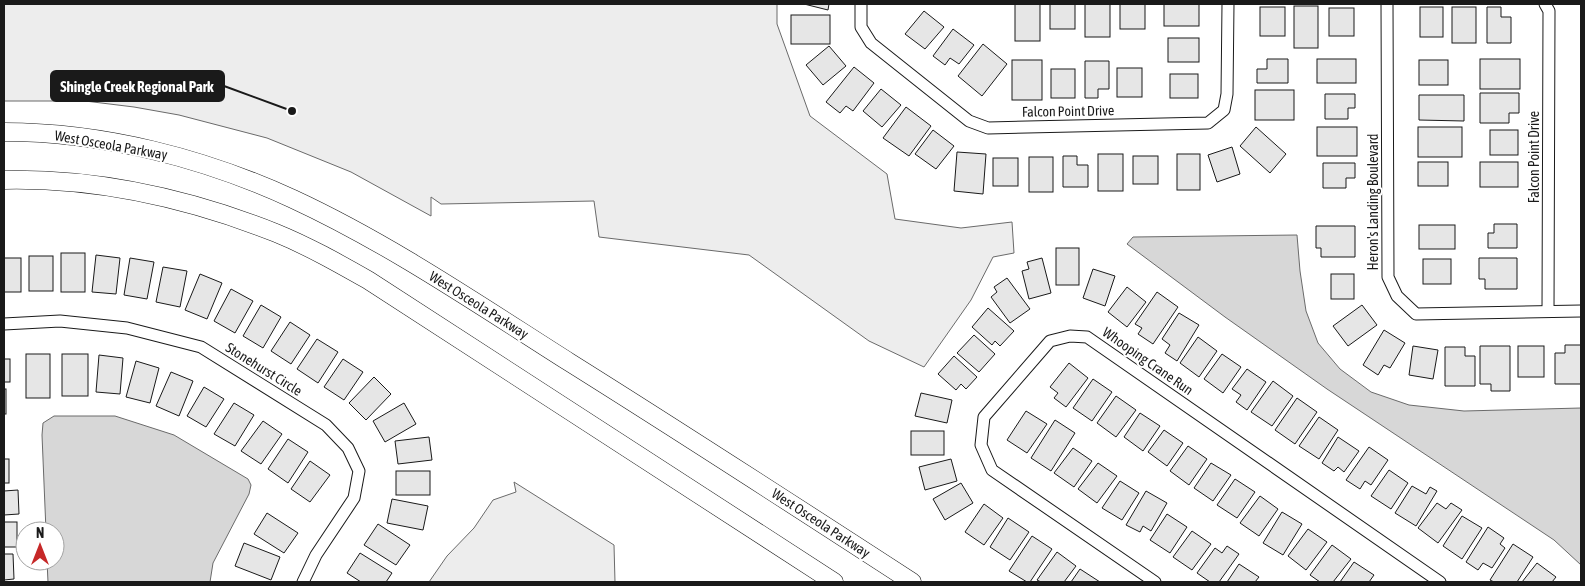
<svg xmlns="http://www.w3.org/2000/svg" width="1585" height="586" font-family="'Asap Condensed',sans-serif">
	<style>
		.green { fill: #ededed; stroke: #6a6a6a }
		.water { fill: #d7d7d7; stroke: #6a6a6a }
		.building { fill: #e6e6e6; stroke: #1a1a1a }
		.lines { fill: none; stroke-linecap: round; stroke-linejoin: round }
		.street-casing { stroke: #1a1a1a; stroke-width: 13 }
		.primary-casing { stroke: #1a1a1a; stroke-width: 19 }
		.street { stroke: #fff; stroke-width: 11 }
		.primary { stroke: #fff; stroke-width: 18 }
		.labels { text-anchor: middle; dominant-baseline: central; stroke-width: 4; stroke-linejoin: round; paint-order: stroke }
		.street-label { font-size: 14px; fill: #1a1a1a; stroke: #fff }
		.leader { fill: none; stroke: #1a1a1a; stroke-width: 2 }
		.callout-dot { fill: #1a1a1a; stroke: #fff; stroke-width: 2 }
		.callout { fill: #1a1a1a; stroke: #1a1a1a; stroke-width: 2 }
		.callout-label { font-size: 15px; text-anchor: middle; font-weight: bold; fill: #fff }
	</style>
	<rect width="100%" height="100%" fill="#fff"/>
	<!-- green -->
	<g class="green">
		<path d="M4 4H777V24L810 116 887 174 895 219 961 228 1012 222 1014 253 993 257 971 300 924 367 869 341 749 255 599 237 594 201 441 204 431 197V216L351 172 267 138 179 115 134 107 85 101H4Z"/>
		<path d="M514 482 614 545 615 582H429L447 556 474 528 493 500 516 492Z"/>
	</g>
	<!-- water -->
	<g class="water">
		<path d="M1297 235 1300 271 1306 311 1318 343 1340 369 1371 392 1409 405 1464 411 1581 408V565L1554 540 1327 389 1225 317 1127 244 1133 237Z"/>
		<path d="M54 416H115L174 435 248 479 251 485 249 494 213 563 210 582H48L47 561H55V531H46L42 435 43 423Z"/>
	</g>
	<!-- building -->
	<g class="building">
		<path d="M804 4H829L828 10Z"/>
		<rect x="1015" y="4" width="25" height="37"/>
		<rect x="1050" y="4" width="25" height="25"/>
		<rect x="1085" y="4" width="25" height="33"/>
		<rect x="1120" y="4" width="25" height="25"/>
		<rect x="1164" y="4" width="35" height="22"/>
		<rect x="1294" y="6" width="24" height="42"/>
		<rect x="1260" y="7" width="25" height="29"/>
		<rect x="1420" y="7" width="23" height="30"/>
		<rect x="1452" y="7" width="24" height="36"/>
		<path d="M1487 7H1501V17H1511V43H1487Z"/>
		<rect x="1329" y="8" width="25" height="28"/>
		<path d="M924 11 944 27 925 49 905 34Z"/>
		<rect x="791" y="15" width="39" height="29"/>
		<path d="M953 29 974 45 959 64 950 58 945 65 933 56Z"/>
		<rect x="1168" y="38" width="31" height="24"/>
		<path d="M983 44 1007 64 982 96 958 76Z"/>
		<path d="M829 46 846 66 823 85 806 65Z"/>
		<path d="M1267 59H1288V83H1257V69H1267Z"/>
		<rect x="1317" y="59" width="39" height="24"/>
		<rect x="1480" y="59" width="40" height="30"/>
		<rect x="1012" y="60" width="30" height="40"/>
		<rect x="1419" y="60" width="29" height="25"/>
		<path d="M1085 61H1109V89H1098V98H1085Z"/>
		<path d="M854 67 874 83 853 111 846 106 840 113 826 102Z"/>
		<rect x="1117" y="68" width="25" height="29"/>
		<rect x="1051" y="69" width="24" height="29"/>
		<rect x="1170" y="74" width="28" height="24"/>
		<path d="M881 89 901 105 882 127 863 111Z"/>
		<rect x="1255" y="90" width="39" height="30"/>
		<path d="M1480 93H1519V113H1509V123H1480Z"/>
		<path d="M1325 94H1355V108H1348V119H1325Z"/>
		<path d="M1419 95H1464V121L1419 120Z"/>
		<path d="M906 107 931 126 909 156 883 138Z"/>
		<path d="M1256 127 1286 154 1270 173 1240 146Z"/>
		<rect x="1317" y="127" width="40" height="29"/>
		<rect x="1418" y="127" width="44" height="30"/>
		<path d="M933 130 954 146 936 169 915 154Z"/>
		<rect x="1490" y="130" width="28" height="25"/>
		<path d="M1232 147 1240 174 1217 182 1208 155Z"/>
		<path d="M957 152 986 154 983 194 954 191Z"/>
		<rect x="1098" y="154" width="25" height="37"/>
		<rect x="1177" y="154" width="23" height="36"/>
		<path d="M1063 156H1077V165H1088V187H1063Z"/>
		<rect x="1133" y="156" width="25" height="28"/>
		<rect x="1029" y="157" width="24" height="35"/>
		<rect x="993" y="158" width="25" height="28"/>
		<rect x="1418" y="162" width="30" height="24"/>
		<rect x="1480" y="162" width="38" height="25"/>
		<path d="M1323 163H1355V178H1346V188H1323Z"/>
		<path d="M1494 224H1517V248H1488V233H1494Z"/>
		<rect x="1419" y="225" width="36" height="24"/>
		<path d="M1316 226H1355V257H1321V248H1316Z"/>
		<rect x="1056" y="248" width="23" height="37"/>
		<rect x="61" y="253" width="24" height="39"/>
		<path d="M96 255 120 258 116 294 92 292Z"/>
		<rect x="29" y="256" width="24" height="35"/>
		<rect x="4" y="258" width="17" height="34"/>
		<path d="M130 258 154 262 147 299 124 295Z"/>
		<path d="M1042 258 1051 293 1029 299 1022 271 1029 269 1027 262Z"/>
		<path d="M1479 258H1517V289H1485V279H1479Z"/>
		<rect x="1423" y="259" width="28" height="25"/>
		<path d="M163 267 187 271 180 307 156 302Z"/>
		<path d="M1093 269 1115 276 1105 306 1083 298Z"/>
		<path d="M200 274 222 283 207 319 185 310Z"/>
		<rect x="1331" y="274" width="23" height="25"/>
		<path d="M1007 278 1030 309 1010 323 991 297 997 292 994 287Z"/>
		<path d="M1127 287 1146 302 1127 327 1108 312Z"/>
		<path d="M231 289 253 301 235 333 214 321Z"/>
		<path d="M1157 292 1178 307 1153 344 1138 334 1142 328 1135 324Z"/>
		<path d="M261 305 281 317 263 348 243 336Z"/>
		<path d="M1362 305 1377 325 1348 346 1333 326Z"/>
		<path d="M988 308 1014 331 1000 346 995 341 992 345 972 327Z"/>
		<path d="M1179 313 1199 325 1177 361 1165 353 1170 345 1162 339Z"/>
		<path d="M290 322 310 335 291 364 271 351Z"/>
		<path d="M1384 330 1405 343 1390 368 1384 365 1378 375 1363 365Z"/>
		<path d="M974 335 995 354 979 372 957 353Z"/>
		<path d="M1198 337 1217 351 1199 377 1180 363Z"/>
		<path d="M317 339 338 352 318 383 297 369Z"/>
		<path d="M1565 345H1581V384H1555V353H1565Z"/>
		<path d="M1413 346 1438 350 1433 379 1409 375Z"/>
		<path d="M1480 346H1510V391H1491V384H1480Z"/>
		<rect x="1518" y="346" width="26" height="31"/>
		<path d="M1445 347H1465V356H1475V386H1445Z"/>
		<rect x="26" y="354" width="24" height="44"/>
		<rect x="62" y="354" width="26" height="42"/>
		<path d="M1222 354 1241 367 1223 393 1204 379Z"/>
		<path d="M99 355 123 358 120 394 96 392Z"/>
		<path d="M954 356 977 377 966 389 961 384 956 390 938 374Z"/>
		<rect x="4" y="359" width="6" height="23"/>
		<path d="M343 359 363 372 344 400 324 387Z"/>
		<path d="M136 361 159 368 150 403 126 397Z"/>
		<path d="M1069 363 1088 378 1066 407 1054 398 1058 393 1050 387Z"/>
		<path d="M1247 369 1266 382 1247 410 1236 402 1241 395 1232 389Z"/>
		<path d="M171 372 193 381 179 416 156 406Z"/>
		<path d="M374 377 391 394 366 420 349 403Z"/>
		<path d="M1093 379 1112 392 1092 421 1073 408Z"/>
		<path d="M1273 381 1293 396 1272 426 1251 412Z"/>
		<path d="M204 387 224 399 206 427 187 416Z"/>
		<rect x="4" y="389" width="2" height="25"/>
		<path d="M921 393 952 400 947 423 915 416Z"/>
		<path d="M1116 396 1136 410 1116 437 1097 423Z"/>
		<path d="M1297 398 1317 412 1295 444 1275 430Z"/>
		<path d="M234 403 254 415 235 446 214 434Z"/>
		<path d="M404 403 416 424 385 442 373 421Z"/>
		<path d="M1026 411 1047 424 1027 453 1007 440Z"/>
		<path d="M1140 413 1160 426 1143 451 1124 437Z"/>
		<path d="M1319 417 1338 430 1319 459 1299 446Z"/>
		<path d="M1055 420 1075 433 1051 471 1031 458Z"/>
		<path d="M263 421 282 434 261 464 241 451Z"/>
		<path d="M1164 430 1183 443 1167 466 1148 452Z"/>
		<rect x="911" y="431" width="33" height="24"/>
		<path d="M429 437 432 460 398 464 395 441Z"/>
		<path d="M1338 437 1359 451 1344 472 1338 467 1334 471 1322 463Z"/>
		<path d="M288 439 308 452 288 483 268 469Z"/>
		<path d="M1188 446 1207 459 1189 485 1170 471Z"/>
		<path d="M1369 447 1388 460 1371 485 1365 481 1360 489 1346 480Z"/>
		<path d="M1073 448 1092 461 1074 487 1054 473Z"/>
		<rect x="4" y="459" width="5" height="24"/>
		<path d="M951 459 957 481 925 490 919 467Z"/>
		<path d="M310 461 330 475 310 502 291 489Z"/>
		<path d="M1098 463 1117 476 1097 503 1078 489Z"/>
		<path d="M1211 463 1231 475 1213 501 1194 488Z"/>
		<path d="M1389 470 1408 483 1391 509 1371 496Z"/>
		<rect x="396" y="471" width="34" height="24"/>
		<path d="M1235 479 1255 492 1237 518 1217 505Z"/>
		<path d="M1120 481 1139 493 1122 520 1102 508Z"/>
		<path d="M961 483 973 503 945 520 933 499Z"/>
		<path d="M1412 486 1426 494 1430 487 1437 491 1416 526 1395 513Z"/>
		<path d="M18 490 19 514 4 515V491Z"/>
		<path d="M1146 491 1167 503 1151 531 1143 526 1140 532 1126 525Z"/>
		<path d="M1260 496 1278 509 1259 536 1240 523Z"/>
		<path d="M392 499 428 506 423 530 387 523Z"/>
		<path d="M1437 503 1446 509 1451 503 1462 510 1438 543 1418 528Z"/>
		<path d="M984 504 1003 518 984 545 965 532Z"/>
		<path d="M1282 512 1302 524 1283 555 1263 543Z"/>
		<path d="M267 513 298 533 284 553 254 534Z"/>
		<path d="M1167 514 1187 527 1170 553 1150 540Z"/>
		<path d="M1462 516 1482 528 1462 559 1443 546Z"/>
		<path d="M1008 518 1029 532 1010 560 990 547Z"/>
		<rect x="4" y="522" width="13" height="25"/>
		<path d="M378 524 410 545 396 565 364 545Z"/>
		<path d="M1488 527 1504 538 1500 544 1505 548 1492 568 1483 563 1478 570 1466 562Z"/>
		<path d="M1308 529 1327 542 1306 570 1288 556Z"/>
		<path d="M1192 531 1211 544 1192 570 1173 557Z"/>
		<path d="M1032 536 1052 549 1030 582H1027L1009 571Z"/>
		<path d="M244 543 280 557 271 580 235 566Z"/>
		<path d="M1513 544 1533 557 1517 582H1494L1490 580Z"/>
		<path d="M1332 545 1351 559 1333 582H1320L1310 575Z"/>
		<path d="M1227 546 1239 554 1219 582H1210L1197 573 1215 548 1222 553Z"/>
		<path d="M1057 552 1076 566 1064 582H1041L1037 580Z"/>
		<path d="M360 553 392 573 386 582H361L347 573Z"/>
		<path d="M4 554H13L14 579 4 580Z"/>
		<path d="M1354 562 1374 575 1369 582H1340Z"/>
		<path d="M1537 563 1556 577 1552 582H1522Z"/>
		<path d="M1239 564 1259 577 1255 582H1227Z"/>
		<path d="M1080 569 1100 582H1071Z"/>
	</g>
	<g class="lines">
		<!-- street casing -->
		<g class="street-casing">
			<g id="street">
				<path d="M861 4V27L871 43 969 121 988 128 1208 123 1224 110 1227 94 1228 4"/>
				<path d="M1387 4 1388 277 1397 296 1416 314 1581 311"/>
				<path d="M1545 4 1549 11 1548 311"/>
				<path d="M4 324 60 321 127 328 201 347 326 425 348 448 359 471 354 498 316 555 303 582"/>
				<path d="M1155 582 992 470 981 445 984 417 1050 341 1070 336 1087 337 1440 582"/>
			</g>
		</g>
		<!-- primary casing -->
		<g class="primary-casing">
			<g id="primary">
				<path d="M4 132C103 132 204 158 293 199 390 244 479 305 569 362 684 434 798 508 912 582"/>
				<path d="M4 180C96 178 190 199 276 233 308 246 338 263 368 280L834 582"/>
			</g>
		</g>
		<!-- street -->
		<use href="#street" class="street"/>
		<!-- primary -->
		<use href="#primary" class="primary"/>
	</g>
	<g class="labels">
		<!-- street labels -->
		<g class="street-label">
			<text transform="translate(1068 111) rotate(-1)">Falcon Point Drive</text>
			<text transform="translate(111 145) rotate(10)">West Osceola Parkway</text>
			<text transform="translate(1534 157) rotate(-90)">Falcon Point Drive</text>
			<text transform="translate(1373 202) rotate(-90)">Heron's Landing Boulevard</text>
			<text transform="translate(479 305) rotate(32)">West Osceola Parkway</text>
			<text transform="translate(1148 361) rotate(35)">Whooping Crane Run</text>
			<text transform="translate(264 369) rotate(32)">Stonehurst Circle</text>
			<text transform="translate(821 523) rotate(33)">West Osceola Parkway</text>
		</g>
	</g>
	<!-- callouts -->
	<path class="leader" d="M292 111L224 86"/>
	<circle class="callout-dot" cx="292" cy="111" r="5"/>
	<rect class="callout" x="51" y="71" width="173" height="30" rx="5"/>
	<g class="callout-label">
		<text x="137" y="92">Shingle Creek Regional Park</text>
	</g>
	<!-- border -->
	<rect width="1585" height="586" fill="none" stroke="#1a1a1a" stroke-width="10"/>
	<!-- north arrow -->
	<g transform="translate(40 546)"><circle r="24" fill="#ffffff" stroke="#a3a3a3"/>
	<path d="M0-4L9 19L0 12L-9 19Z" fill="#c62828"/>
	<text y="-8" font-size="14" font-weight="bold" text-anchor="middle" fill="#1a1a1a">N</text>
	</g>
</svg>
